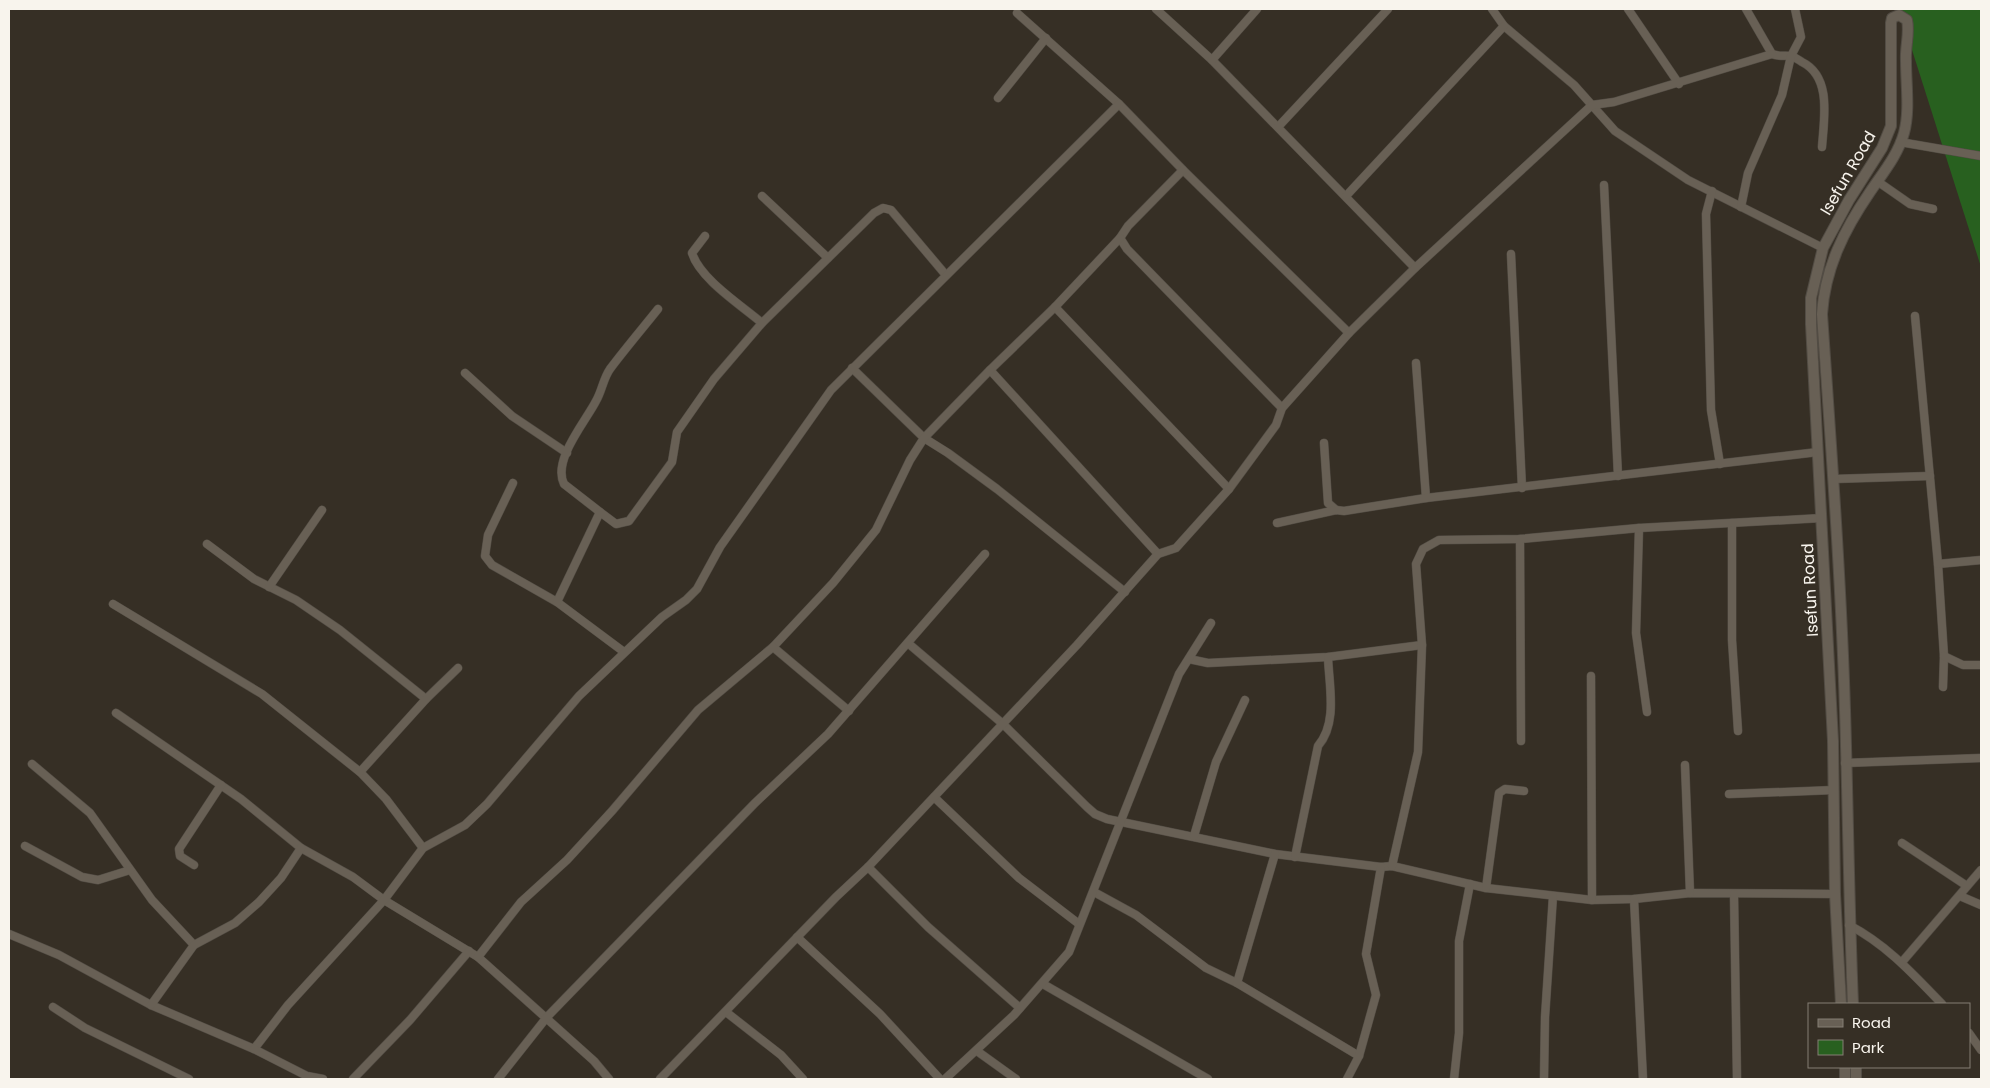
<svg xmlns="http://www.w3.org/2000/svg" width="1990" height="1088" font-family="Poppins,sans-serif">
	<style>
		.green { fill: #28601f }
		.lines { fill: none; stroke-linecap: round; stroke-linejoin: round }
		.minor-casing { stroke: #524c44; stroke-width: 9 }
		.tertiary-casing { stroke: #524c44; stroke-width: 12 }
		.minor { stroke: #686055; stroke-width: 8 }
		.tertiary { stroke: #686055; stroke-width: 10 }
		.labels { text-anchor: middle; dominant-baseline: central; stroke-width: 4; stroke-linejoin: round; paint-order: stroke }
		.street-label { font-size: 16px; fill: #f8f4ed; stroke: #362f25 }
	</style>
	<rect width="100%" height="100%" fill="#362f25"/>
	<!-- green -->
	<path class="green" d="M1899 9H1981V267Z"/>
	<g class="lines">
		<!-- minor casing -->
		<g class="minor-casing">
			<g id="minor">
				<path d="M1156 9 1212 60 1415 268"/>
				<path d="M1492 9 1504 26 1574 85 1615 131 1688 180 1823 248"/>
				<path d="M1628 9 1679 84"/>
				<path d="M1746 9 1772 54C1779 57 1785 55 1791 56 1794 57 1799 60 1802 62 1832 77 1824 118 1822 147"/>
				<path d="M1017 13 1119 104 1183 170 1349 333"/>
				<path d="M1212 60 1257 9"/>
				<path d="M998 98 1046 38"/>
				<path d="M1278 127 1388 9"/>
				<path d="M1900 142 1981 156"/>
				<path d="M1183 170 1128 226 1120 238 1127 249 1282 408"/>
				<path d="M1877 181 1910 204 1933 209"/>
				<path d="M1604 185 1618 476"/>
				<path d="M1712 191 1706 214 1711 410 1720 464"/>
				<path d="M762 196 828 258"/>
				<path d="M1346 196 1504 26"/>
				<path d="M1741 207 1748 173 1782 95 1791 56 1801 37 1795 9"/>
				<path d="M705 236 692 253C700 279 741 305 762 323"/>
				<path d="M1511 254 1522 488"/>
				<path d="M1055 307 1229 489"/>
				<path d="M1915 316 1938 564 1944 656 1943 687"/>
				<path d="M1416 363 1426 498"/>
				<path d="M852 368 924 438 948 453 997 489 1125 592"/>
				<path d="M990 370 1158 554"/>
				<path d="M465 373 512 416 567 453"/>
				<path d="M1324 443 1328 503 1336 510"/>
				<path d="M1833 479 1930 476"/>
				<path d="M513 483 488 535 485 556 492 565 557 602 624 652"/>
				<path d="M600 512 564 484C552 460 586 421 596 401 602 391 603 379 610 369 625 349 642 329 658 309"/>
				<path d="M1277 523 1336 510 1344 511 1426 498 1818 452"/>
				<path d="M1732 523V640L1738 731"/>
				<path d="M1639 528 1636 633 1647 712"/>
				<path d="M1520 539 1521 741"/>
				<path d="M207 544 254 579 296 600 340 630 426 699"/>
				<path d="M1938 564 1981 560"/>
				<path d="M269 587 322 510"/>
				<path d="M557 602 600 512 616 524 629 521 672 462 677 432 714 379 762 323 874 213 883 208 891 210 945 274"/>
				<path d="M113 604 262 694 360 772 386 799 423 848"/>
				<path d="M909 644 1003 724 1087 807 1095 814 1107 819 1275 854 1381 867 1392 866 1486 888 1592 900 1634 899 1690 893 1835 894"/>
				<path d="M773 647 833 583 876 530 910 460 924 438 990 370 1055 307 1120 238"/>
				<path d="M1944 656 1963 665H1981"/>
				<path d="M1189 659 1208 663 1328 657 1422 645"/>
				<path d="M1591 676 1592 900"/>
				<path d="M116 713 241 799 301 848 353 877 384 900 478 957 594 1061 609 1079"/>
				<path d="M1845 763 1981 758"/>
				<path d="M32 764 90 813 152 900 194 945"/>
				<path d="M1685 765 1690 893"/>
				<path d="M360 772 426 699 458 668"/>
				<path d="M1729 794 1834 790"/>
				<path d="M934 797 1019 878 1079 924"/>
				<path d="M1194 836 1216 762 1245 700"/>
				<path d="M1902 843 1967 886"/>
				<path d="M25 846 82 877 98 880 130 870"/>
				<path d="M1295 857 1318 746C1338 723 1329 686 1328 657"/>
				<path d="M194 865 180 856 179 849 221 785"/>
				<path d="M1392 866 1418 752 1422 645 1416 564 1423 549 1439 540 1520 539 1639 528 1822 518"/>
				<path d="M868 867 928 927 1020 1008"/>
				<path d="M1486 888 1499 793 1505 789 1524 791"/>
				<path d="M1094 892 1136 915 1206 968 1237 983 1359 1056"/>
				<path d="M1734 894 1737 1079"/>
				<path d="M1960 896 1981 905"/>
				<path d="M1634 899 1643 1079"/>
				<path d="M1849 925C1887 945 1913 974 1942 1004"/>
				<path d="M9 934 59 955 151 1005 254 1049 288 1005 384 900 423 848 465 825 487 804 579 696 662 617 686 600 697 589 720 547 831 390 1119 104"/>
				<path d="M797 937 880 1014 940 1079"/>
				<path d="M478 957 521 902 567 860 612 811 698 710 773 647 849 711"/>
				<path d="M1902 962 1981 870"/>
				<path d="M1237 983 1275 854"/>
				<path d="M1043 984 1208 1079"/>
				<path d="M151 1005 194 945 235 923 259 902 281 878 301 848"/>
				<path d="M53 1007 85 1028 189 1079"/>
				<path d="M726 1012 781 1055 803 1079"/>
				<path d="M1969 1033 1981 1050"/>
				<path d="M254 1049 307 1076 323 1079"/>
				<path d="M977 1051 1016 1079"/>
				<path d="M353 1079 410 1020 469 951"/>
				<path d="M498 1079 547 1017 755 803 828 734 985 554"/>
				<path d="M660 1079 836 897 868 867 1077 645 1158 554 1176 548 1229 489 1276 425 1282 408 1349 333 1415 268 1592 105 1614 102 1772 54"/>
				<path d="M945 1079 1014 1015 1069 952 1179 674 1211 623"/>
				<path d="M1347 1079 1359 1056 1376 995 1366 954 1381 867"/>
				<path d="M1454 1079 1459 1033V941L1470 884"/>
				<path d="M1544 1079 1545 1017 1553 896"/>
			</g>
		</g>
		<!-- tertiary casing -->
		<g class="tertiary-casing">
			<g id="tertiary">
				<path d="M1841 1004 1835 894 1833 741 1811 324V298L1823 248 1849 200 1882 148 1891 126V23L1892 18 1899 15 1907 20C1910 33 1905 47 1906 61 1906 85 1910 111 1904 133 1898 155 1882 174 1870 192 1844 230 1825 268 1822 314 1831 446 1841 578 1845 710 1848 808 1849 906 1853 1004"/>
				<path d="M1845 1067V1079"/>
				<path d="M1856 1067V1079"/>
			</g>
		</g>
		<!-- minor -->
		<use href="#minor" class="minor"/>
		<!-- tertiary -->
		<use href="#tertiary" class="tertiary"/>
	</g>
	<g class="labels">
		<!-- street labels -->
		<g class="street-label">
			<text transform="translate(1848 173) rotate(-60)">Isefun Road</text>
			<text transform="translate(1810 590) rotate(-93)">Isefun Road</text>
		</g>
	</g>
	<!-- border -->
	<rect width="1990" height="1088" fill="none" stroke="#f8f4ed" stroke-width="20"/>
	<!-- legend -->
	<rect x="1808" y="1003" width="162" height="65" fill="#362f25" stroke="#847e75"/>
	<rect x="1818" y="1019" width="25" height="8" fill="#686055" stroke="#847e75"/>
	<text x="1852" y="1028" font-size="15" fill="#f8f4ed">Road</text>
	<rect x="1818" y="1040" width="25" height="15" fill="#28601f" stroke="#847e75"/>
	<text x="1852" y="1053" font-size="15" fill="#f8f4ed">Park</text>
</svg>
